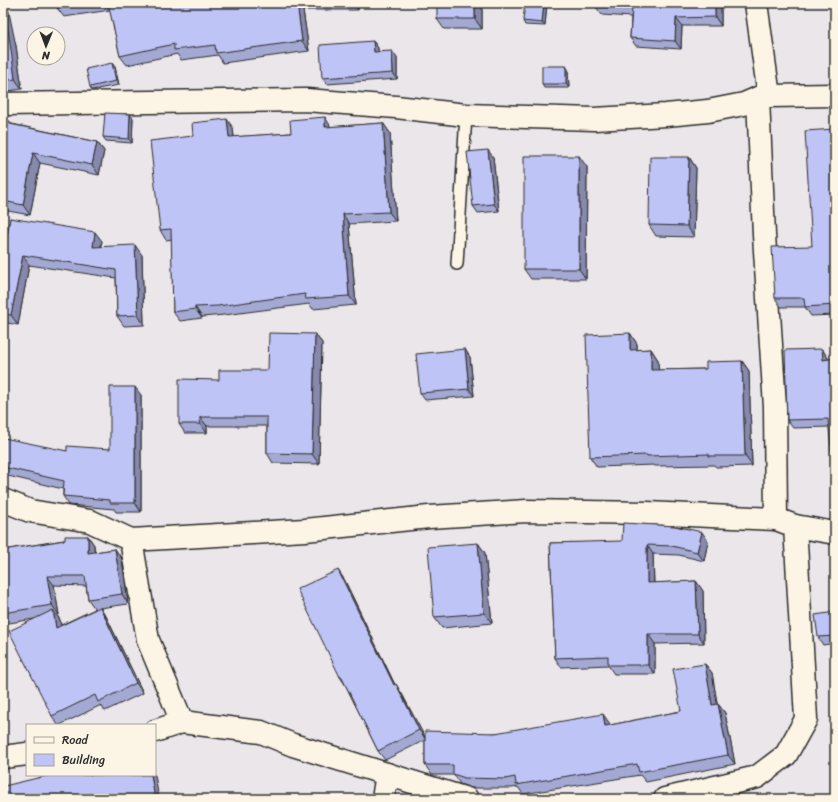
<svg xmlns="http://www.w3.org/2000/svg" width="838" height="802" font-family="Sriracha,sans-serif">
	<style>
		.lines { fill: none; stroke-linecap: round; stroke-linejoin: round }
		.lane-casing { stroke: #2b2b2b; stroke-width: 14 }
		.street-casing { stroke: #2b2b2b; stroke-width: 25 }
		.lane { stroke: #fcf5e5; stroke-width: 11 }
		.street { stroke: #fcf5e5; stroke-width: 22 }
		.wall { fill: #a4a9d4; stroke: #2b2b2b; fill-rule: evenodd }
		.shaded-wall { fill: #8689ac; stroke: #2b2b2b }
		.building { fill: #bfc4f6; stroke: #2b2b2b }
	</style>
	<rect width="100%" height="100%" fill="#eae6ea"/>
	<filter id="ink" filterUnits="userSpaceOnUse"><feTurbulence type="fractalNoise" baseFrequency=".025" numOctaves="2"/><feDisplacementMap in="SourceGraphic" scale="8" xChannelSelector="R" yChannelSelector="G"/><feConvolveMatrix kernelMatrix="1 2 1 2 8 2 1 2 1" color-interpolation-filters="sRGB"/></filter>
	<g filter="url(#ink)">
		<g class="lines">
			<!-- lane casing -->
			<g class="lane-casing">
				<path id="lane" d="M457 264 466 115"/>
			</g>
			<!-- street casing -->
			<g class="street-casing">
				<g id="street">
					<path d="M756 3 769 96"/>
					<path d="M758 98 764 235 775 407 776 519"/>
					<path d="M3 104 306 100 396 107 466 115 594 119 666 115 708 111 744 104 758 98 769 96 835 95"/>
					<path d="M3 500 30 511 90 521 131 540 305 530 429 517 526 511 647 513 776 519 795 526 835 533"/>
					<path d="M131 540 148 640 182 722"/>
					<path d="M155 731 182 722 261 732 293 745 467 799"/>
					<path d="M3 757 27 754"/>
					<path d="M383 799 387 774"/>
					<path d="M665 799 757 777 786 755 806 719 795 526"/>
				</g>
			</g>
			<!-- lane -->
			<use href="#lane" class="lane"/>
			<!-- street -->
			<use href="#street" class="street"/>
		</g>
		<!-- wall -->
		<g class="wall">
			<path d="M3 3 16 46 22 89 3 92Z"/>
			<path d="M56 3H358V10H303L309 51 223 63 218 55 181 60 177 54 127 65 120 56 110 10 64 17 57 8Z"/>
			<path d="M482 3V29H444L437 19Z"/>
			<path d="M547 3 545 26 525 25 523 21Z"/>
			<path d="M721 3V26H682L681 49 636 46 630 38 631 17 602 15 596 7Z"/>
			<path d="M373 41 378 48V52L397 58V79L327 84 322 78Z"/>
			<path d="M115 67 119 85 92 90 90 87Z"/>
			<path d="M568 69 569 88H544L542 84Z"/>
			<path d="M3 114 5 116V122L12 124 97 142 104 151 99 175 40 163 30 215 3 210Z"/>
			<path d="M133 118 132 143 106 141 103 137Z"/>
			<path d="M383 123 390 133 396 221 349 224 356 305 313 309 309 304 224 315 202 317V318L180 321 173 312 172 239 166 240 160 230 193 136 233 128 234 137 291 133 331 127Z"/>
			<path d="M835 129V315L811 316 805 307H781L775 298 812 246Z"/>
			<path d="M493 157 499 211 478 213 473 206Z"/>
			<path d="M689 157 696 168 694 237 656 236 649 225Z"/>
			<path d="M587 167 586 279H531L524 269Z"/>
			<path d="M10 218 102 241 101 246 142 255 144 325 124 326 117 316 116 278 29 265 18 325 3 322V261Z"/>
			<path d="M630 333 637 344V350L651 349 658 360V370L706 369 742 361 749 371 752 466 716 467 714 465 655 466 654 465 597 467 590 457Z"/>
			<path d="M315 334 322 343 319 464 273 463 267 453V426H207V433H185L179 424 219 380 268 370Z"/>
			<path d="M822 349 828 358 829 427 793 428 787 420Z"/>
			<path d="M470 357 474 396 425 400 420 393Z"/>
			<path d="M141 395V512H116L114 509 69 505 63 496V489L4 475 3 473V444L67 451 110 449Z"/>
			<path d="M88 536 94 545 95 552 115 549 122 559 128 604 100 608 106 616 143 693 105 711 101 705 60 725H58L52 716 34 619 3 624V549V550ZM54 585 86 586 88 599 95 609 61 625 60 620 57 615H59Z"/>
			<path d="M708 541 704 561 679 555 653 554 654 583 696 581 703 591 704 643 655 644V674H614L608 665 561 667 555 658 550 543Z"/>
			<path d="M478 543 485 553 492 623 442 628 434 617Z"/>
			<path d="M344 579 395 685 402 694 425 739 495 733 610 724V725L681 711 705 664 712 673 717 704H718L725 713 735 764 646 782 640 775 523 794 518 787 512 788H472L460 784 454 775H432L425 765V740L385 760 378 751 346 686 340 677Z"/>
			<path d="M835 612V643L823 645 818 637Z"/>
		</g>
		<!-- shaded-wall -->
		<g class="shaded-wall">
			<path d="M3 3H7L16 46 22 89 15 79 3 6Z"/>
			<path d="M297 3H298L303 10 309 51 302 41Z"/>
			<path d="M353 3H358V10Z"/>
			<path d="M475 3H482V29L475 19Z"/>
			<path d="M544 3H547L545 26 542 23Z"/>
			<path d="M715 3H721V26L715 17Z"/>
			<path d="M676 18 682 26 681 49 675 41Z"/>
			<path d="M373 41 378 48 379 59 374 52Z"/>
			<path d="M392 51 397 58V79L393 73Z"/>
			<path d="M112 63 115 67 119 85 116 81Z"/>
			<path d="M566 66 568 69 569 88 566 84Z"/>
			<path d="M3 114 5 116V132L3 130Z"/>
			<path d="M130 114 133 118 132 143 129 139Z"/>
			<path d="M325 117 331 127H325Z"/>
			<path d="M227 119 233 128 235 147 229 137Z"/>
			<path d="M383 123 390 133 396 221 389 212Z"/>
			<path d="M97 142 104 151 99 175 92 165Z"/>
			<path d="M488 150 493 157 499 211 494 204Z"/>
			<path d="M33 153 40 163 30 215 23 205Z"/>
			<path d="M579 156 587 167 586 279 579 269Z"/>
			<path d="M689 157 696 168 694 237 687 226Z"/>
			<path d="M343 214 349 224 356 305 349 296Z"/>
			<path d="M95 232 102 241 99 256 93 247Z"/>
			<path d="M135 245 142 255 144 325 138 315Z"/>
			<path d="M23 255 29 265 18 325 11 315Z"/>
			<path d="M195 307 202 317V318L195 309Z"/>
			<path d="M630 333 637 344V360L630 350Z"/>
			<path d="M315 334 322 343 319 464 312 454Z"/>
			<path d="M465 349 470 357 474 396 469 389Z"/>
			<path d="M651 349 658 360 659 381 651 370Z"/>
			<path d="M822 349 828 358 829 368 823 360Z"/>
			<path d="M742 361 749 371 752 466 745 456Z"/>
			<path d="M135 387 141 395V512L135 503Z"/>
			<path d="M200 417 207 426V433L200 424Z"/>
			<path d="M702 532 708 541 704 561 697 552Z"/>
			<path d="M88 536 94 545 95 563 88 553Z"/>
			<path d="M478 543 485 553 492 623 484 613Z"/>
			<path d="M647 545 653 554 654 592 647 583Z"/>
			<path d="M115 549 122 559 128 604 122 594Z"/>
			<path d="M338 570 344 579 400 695 394 685Z"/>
			<path d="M47 576 54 585 59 615 52 605Z"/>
			<path d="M696 581 703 591 704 643 698 634Z"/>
			<path d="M100 607 106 616 143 693 136 683Z"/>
			<path d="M53 610 60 620 63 637 56 628Z"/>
			<path d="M648 634 655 644V674L648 665Z"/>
			<path d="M705 664 712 673 719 714 712 705Z"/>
			<path d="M396 684 402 694 426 739 419 730Z"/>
			<path d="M718 704 725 713 735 764 728 755Z"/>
			<path d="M603 714 610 724 612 735 605 726Z"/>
			<path d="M151 775H155L159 799H155Z"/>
		</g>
		<!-- building -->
		<g class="building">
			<path d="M56 3H87L57 8Z"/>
			<path d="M108 3H297L302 41 216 53 215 45 174 50V44L120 56Z"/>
			<rect x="437" y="3" width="38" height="16"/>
			<path d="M525 3H544L542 23 523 21Z"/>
			<path d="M596 3H715V17L676 18 675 41 630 38 632 8 596 7Z"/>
			<path d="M3 6 9 36 15 79 3 81Z"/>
			<path d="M373 41 374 52 392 51 393 73 322 78 320 45Z"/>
			<path d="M112 63 116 81 90 87 86 69Z"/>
			<rect x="542" y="66" width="24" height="18"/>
			<path d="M105 113 130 114 129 139 103 137Z"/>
			<path d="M325 117V127L383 123 389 212 343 214 349 296 306 299 305 294 218 306 195 307V309L173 312 171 229 160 230 150 141 193 136 192 123 227 119 229 137 291 133 290 120Z"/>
			<path d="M10 121V124L97 142 92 165 33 153 23 205 3 201V122Z"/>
			<path d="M835 129V226H834L835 241V305L805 307 804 298H775L772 247 812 246 805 131Z"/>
			<path d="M488 150 494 204 473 206 467 152Z"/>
			<rect x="524" y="156" width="55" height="113"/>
			<path d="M650 157H689L687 226 649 225Z"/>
			<path d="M10 218 95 232 93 247 135 245 138 315 117 316 116 270 23 255 11 315 3 314V261Z"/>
			<path d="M269 333 315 334 312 454 267 453V417H200V424H179V379L219 380V370H268Z"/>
			<path d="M630 333V350L651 349V370L706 369V362L742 361 745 456H709V454L647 456V455L590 457 586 335Z"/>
			<path d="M465 349 469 389 420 393 416 354Z"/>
			<path d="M822 349 823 360 835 358V486L828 419 787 420 785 350Z"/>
			<path d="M110 387H135V503H110V500L63 496 64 481 3 467V444L4 438 67 451V446L110 449Z"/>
			<path d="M623 523 675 526 702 532 697 552 672 546 647 545V583L696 581 698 634H648V665H608V656L555 658 550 543 622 541Z"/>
			<path d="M65 536H88V553L115 549 122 594 88 599 85 576H47L52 605 3 613V550L65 540Z"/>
			<path d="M478 543 484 613 434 617 428 547Z"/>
			<path d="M338 570 394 685 396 684 419 730 378 751 341 676 340 677 297 589Z"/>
			<path d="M100 607 136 683 98 702 95 695 52 716 9 631 53 610 56 628Z"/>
			<path d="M835 612V636L818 637 815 615Z"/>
			<path d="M705 664 712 705 718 704 728 755 639 772 637 764 516 785 515 777 505 779 465 778 453 774V765H425V731L495 733 603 714 605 726 681 711 673 669Z"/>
			<path d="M50 775H151L155 799H3V790H5L4 786Z"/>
		</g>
	</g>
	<!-- margin -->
	<rect width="838" height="802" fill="none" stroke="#fcf5e5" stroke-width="16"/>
	<rect x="8" y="8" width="822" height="786" fill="none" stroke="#2b2b2b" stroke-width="1.5" filter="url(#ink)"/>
	<!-- legend -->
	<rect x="26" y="724" width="130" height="52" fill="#fcf5e5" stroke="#a8a49b"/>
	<rect x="34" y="737" width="20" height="6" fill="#fcf5e5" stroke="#a8a49b"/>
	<text x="62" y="744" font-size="12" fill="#2b2b2b">Road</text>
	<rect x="34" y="754" width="20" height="12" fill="#bfc4f6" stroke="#a8a49b"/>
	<text x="62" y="764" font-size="12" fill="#2b2b2b">Building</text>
	<!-- north arrow -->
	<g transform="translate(46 46) rotate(181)"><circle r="19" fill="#fcf5e5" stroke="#a8a49b"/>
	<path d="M0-3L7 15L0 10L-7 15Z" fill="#2b2b2b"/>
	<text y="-6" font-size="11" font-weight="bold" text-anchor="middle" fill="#2b2b2b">N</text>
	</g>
</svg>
